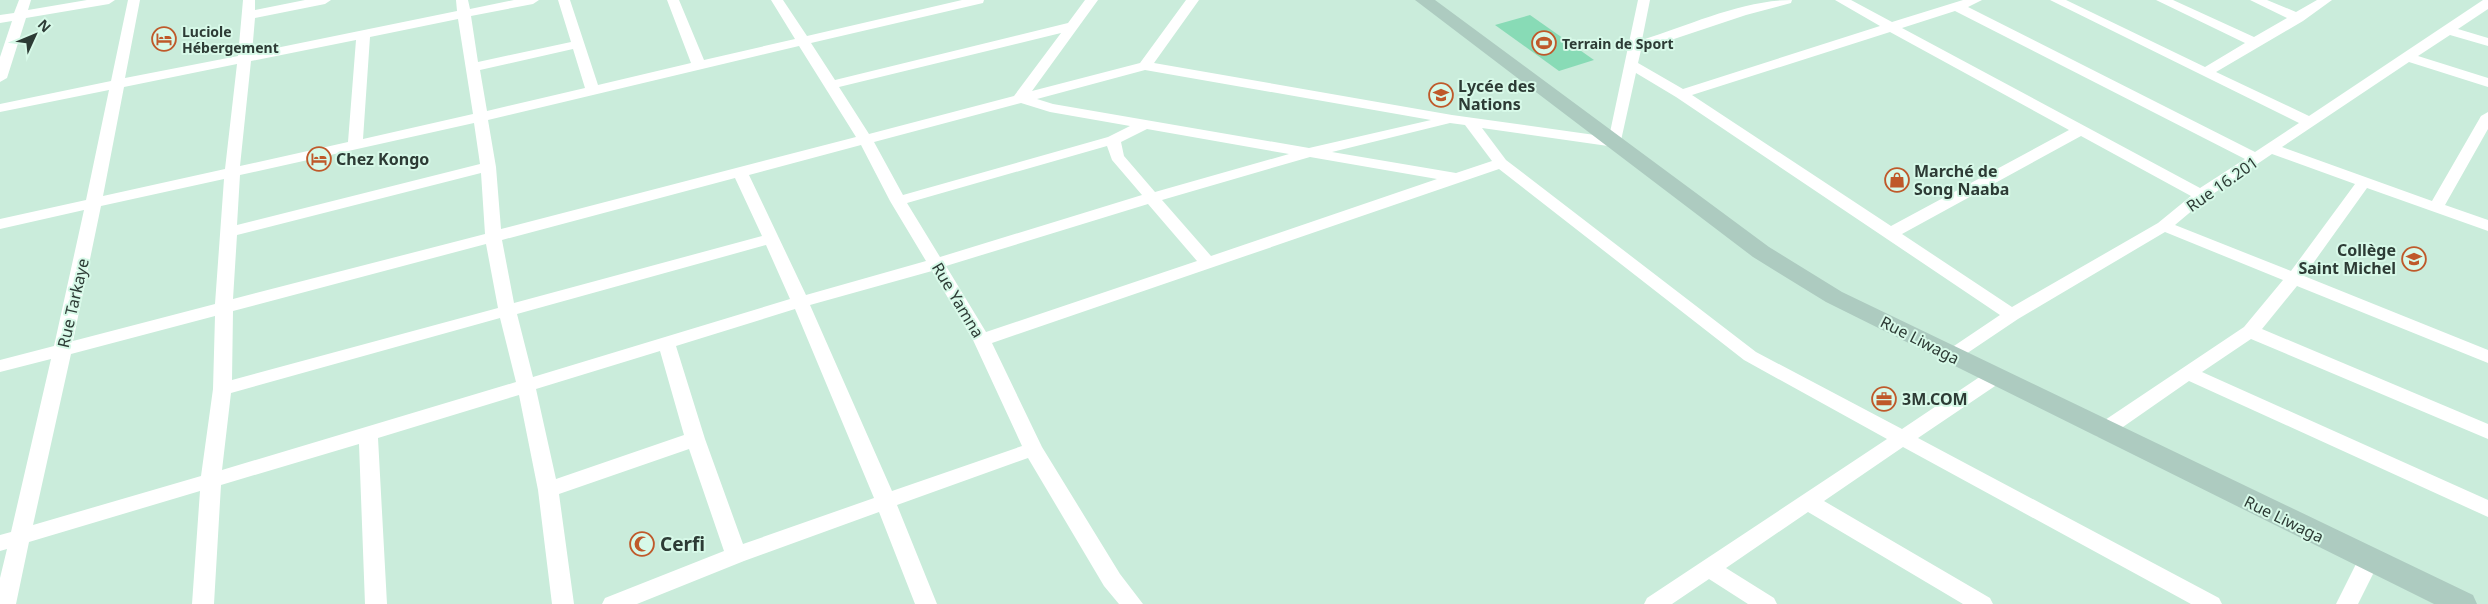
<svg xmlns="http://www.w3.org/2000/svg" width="2488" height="604" font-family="'Noto Sans',sans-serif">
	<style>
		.green { fill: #88dbb6 }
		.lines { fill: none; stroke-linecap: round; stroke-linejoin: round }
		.minor { fill: #fff; fill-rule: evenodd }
		.secondary { fill: #adcbc0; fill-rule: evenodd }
		.labels { text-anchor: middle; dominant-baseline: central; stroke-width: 4; stroke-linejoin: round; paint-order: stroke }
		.far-poi-label { font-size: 14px; font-weight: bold; fill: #2d3b35; stroke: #d7f9e8; text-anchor: start }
		.poi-label { font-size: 16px; font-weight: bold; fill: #2d3b35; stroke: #d7f9e8; text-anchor: start }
		.street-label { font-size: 16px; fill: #2d3b35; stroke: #d7f9e8 }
		.near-poi-label { font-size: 19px; font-weight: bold; fill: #2d3b35; stroke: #d7f9e8; text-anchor: start }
	</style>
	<rect width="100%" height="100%" fill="#caecdb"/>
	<!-- green -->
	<path class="green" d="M1530 15 1594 60 1559 71 1495 25Z"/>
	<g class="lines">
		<!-- minor -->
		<g class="minor">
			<path d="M19 0H31L28 10 87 0H115L109 4 26 18 7 78 0 82V57L12 21 0 23V15L14 13Z"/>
			<path d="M128 0H140L125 78 238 56 243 0H255V10L305 0H331L325 4 255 18 252 53 457 11 456 0H468L470 9 514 0H539L533 4 471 16 478 62 571 42 558 0H570L598 85 691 63 667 0H679L704 60 795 39 771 0H783L807 36 962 0H984L983 3 811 43 835 80 1068 23 1085 0H1098L1032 91 1140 63 1186 0H1199L1154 63 1452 115 1609 137 1638 0H1650L1642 40C1690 25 1742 0 1792 0L1791 3 1746 15 1641 50 1638 63 1683 89 1880 26 1835 0H1851L1892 22 1963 0H1982L1968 7 2255 152 2299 123 2050 0H2066L2205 67 2245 43 2156 0H2173L2254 37 2287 18 2250 0H2267L2296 12 2317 0H2332L2303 21 2216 72 2309 116 2483 0H2488V9L2458 29 2488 38V46L2450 35 2418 56 2488 78V87L2409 62 2282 147 2432 201 2481 116 2488 112V129L2445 205 2488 220V231L2367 188 2304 276 2488 350V363L2297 286 2262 329 2488 424V439L2251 339 2202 372 2488 500V517L2189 381 2110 436 2103 438 2096 436 2093 431 2096 426 2244 327 2283 280 2165 232 2018 319 1957 360 1951 362 1945 360 1942 356 1945 352 2000 315 1676 97 1636 73 1620 145 1615 147 1482 128 1506 160 1756 352 1902 429 1987 372 1994 371 2001 372 2003 377 2001 382 1918 438 2219 598 2222 604H2191L1903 447 1824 501 1990 598 1993 604H1963L1808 512 1726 568 1774 598 1777 604H1748L1709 579 1672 604H1644L1647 598 1887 439 1744 360 1499 169 992 343 1042 447 1120 574 1143 604H1119L1104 586 1028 458 897 505 937 604H915L879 512 744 561 637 604H602L605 598 724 551 689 449 559 494 574 604H552L538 490 519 395 378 438 387 604H365L359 444 221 485 214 604H192L200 491 29 542 16 604H0V578L7 549 0 551V535L11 532 51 359 0 372V360L54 346 84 210 0 229V219L86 200 109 90 0 112V104L111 81ZM1955 11 2245 159 2200 188 1902 28ZM458 19 473 114 363 139 370 37ZM1890 32 2069 130 1891 226 1692 95ZM1061 33 1014 96 869 134 839 87ZM356 40 348 142 240 166 251 61ZM799 46 856 137 501 229 496 167 488 120ZM573 49 585 88 487 111 480 70ZM237 64 225 169 103 196 124 87ZM1145 70 1431 120 1309 148 1053 104 1037 99ZM1021 103 1050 112 1130 126 1108 137 903 195 874 142ZM474 123 480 164 237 225 240 175ZM1450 123 1465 125 1492 161 1456 173 1332 152ZM1147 129 1289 154 1155 192 1124 156 1121 142ZM2081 136 2191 196 2158 223 2012 307 1902 234ZM861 145 890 201 926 261 806 295 749 175ZM1107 146 1112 160 1142 195 940 257 907 203ZM2272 154 2355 184 2291 271 2175 225 2207 198ZM1310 157 1437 179 1211 256 1162 200ZM481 173 485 234 233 299 237 235ZM735 178 762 236 514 303 502 240ZM224 179 215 304 73 341 101 206ZM1148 204 1197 261 986 332 946 266ZM486 244 498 308 232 380 233 311ZM766 245 790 299 533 377 517 314ZM932 271 973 340 1022 446 892 491 810 305ZM795 309 874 498 743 544 705 439 676 346ZM215 316 213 389 201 476 33 525 71 354ZM500 318 516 382 222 470 231 393ZM660 351 684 435 556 479 536 389Z"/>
			<path d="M2369 552 2377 554 2380 560 2358 604H2336L2361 554Z"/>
		</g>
		<!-- secondary -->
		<path class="secondary" d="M1415 0H1435L1769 247 1842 292 2473 595 2477 604H2434L1826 302 1753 257Z"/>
	</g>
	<!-- icons -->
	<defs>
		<g id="hotel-ring" transform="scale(1.25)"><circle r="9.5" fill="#d7f9e8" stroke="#bf592a" stroke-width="1.5"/><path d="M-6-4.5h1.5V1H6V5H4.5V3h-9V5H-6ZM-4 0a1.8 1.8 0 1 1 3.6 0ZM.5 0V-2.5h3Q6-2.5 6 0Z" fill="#bf592a"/></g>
		<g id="stadium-ring" transform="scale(1.25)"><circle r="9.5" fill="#d7f9e8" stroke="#bf592a" stroke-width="1.5"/><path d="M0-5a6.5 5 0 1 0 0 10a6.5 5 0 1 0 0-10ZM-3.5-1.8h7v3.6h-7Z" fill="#bf592a"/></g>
		<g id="school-ring" transform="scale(1.25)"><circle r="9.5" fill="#d7f9e8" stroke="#bf592a" stroke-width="1.5"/><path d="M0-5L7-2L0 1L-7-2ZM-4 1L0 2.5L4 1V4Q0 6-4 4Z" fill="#bf592a"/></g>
		<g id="shop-ring" transform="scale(1.25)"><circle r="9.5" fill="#d7f9e8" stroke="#bf592a" stroke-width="1.5"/><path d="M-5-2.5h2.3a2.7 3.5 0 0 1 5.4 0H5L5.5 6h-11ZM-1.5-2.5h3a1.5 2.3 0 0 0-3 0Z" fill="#bf592a"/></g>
		<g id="office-ring" transform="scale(1.25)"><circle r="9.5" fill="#d7f9e8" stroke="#bf592a" stroke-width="1.5"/><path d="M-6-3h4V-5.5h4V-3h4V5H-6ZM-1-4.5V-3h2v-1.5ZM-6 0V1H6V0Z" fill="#bf592a"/></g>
		<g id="mosque-ring" transform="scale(1.25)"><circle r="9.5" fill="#d7f9e8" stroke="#bf592a" stroke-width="1.5"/><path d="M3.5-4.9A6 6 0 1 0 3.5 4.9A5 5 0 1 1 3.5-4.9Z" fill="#bf592a"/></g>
	</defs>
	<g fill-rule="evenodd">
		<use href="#hotel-ring" x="164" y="39"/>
		<use href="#stadium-ring" x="1544" y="43"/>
		<use href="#school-ring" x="1441" y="95"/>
		<use href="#hotel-ring" x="319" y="159"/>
		<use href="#shop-ring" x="1897" y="180"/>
		<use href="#school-ring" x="2414" y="259"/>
		<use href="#office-ring" x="1884" y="399"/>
		<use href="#mosque-ring" x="642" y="544"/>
	</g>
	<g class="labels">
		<!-- far-poi labels -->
		<g class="far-poi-label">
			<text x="182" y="31">Luciole<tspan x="182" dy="16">Hébergement</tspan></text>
			<text x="1562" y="43">Terrain de Sport</text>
		</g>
		<!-- poi labels -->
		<g class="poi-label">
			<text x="1458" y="86">Lycée des<tspan x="1458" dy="18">Nations</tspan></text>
			<text x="336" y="159">Chez Kongo</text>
			<text x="1914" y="171">Marché de<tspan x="1914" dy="18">Song Naaba</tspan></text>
			<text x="2396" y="250" text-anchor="end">Collège<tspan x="2396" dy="18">Saint Michel</tspan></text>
			<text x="1902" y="399">3M.COM</text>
		</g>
		<!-- street labels -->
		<g class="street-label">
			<text transform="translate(2222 184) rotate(-35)">Rue 16.201</text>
			<text transform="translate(958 300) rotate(59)">Rue Yamna</text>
			<text transform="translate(73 303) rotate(-77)">Rue Tarkaye</text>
			<text transform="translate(1920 340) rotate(27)">Rue Liwaga</text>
			<text transform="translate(2284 519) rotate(26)">Rue Liwaga</text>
		</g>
		<!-- near-poi labels -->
		<g class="near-poi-label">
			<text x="660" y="544">Cerfi</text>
		</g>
	</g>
	<!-- north arrow -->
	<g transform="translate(35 35) rotate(46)" stroke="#d7f9e8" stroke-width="4" paint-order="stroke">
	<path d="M0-4L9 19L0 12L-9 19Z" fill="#2d3b35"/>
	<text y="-8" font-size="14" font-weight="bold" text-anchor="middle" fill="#2d3b35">N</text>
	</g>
</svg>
